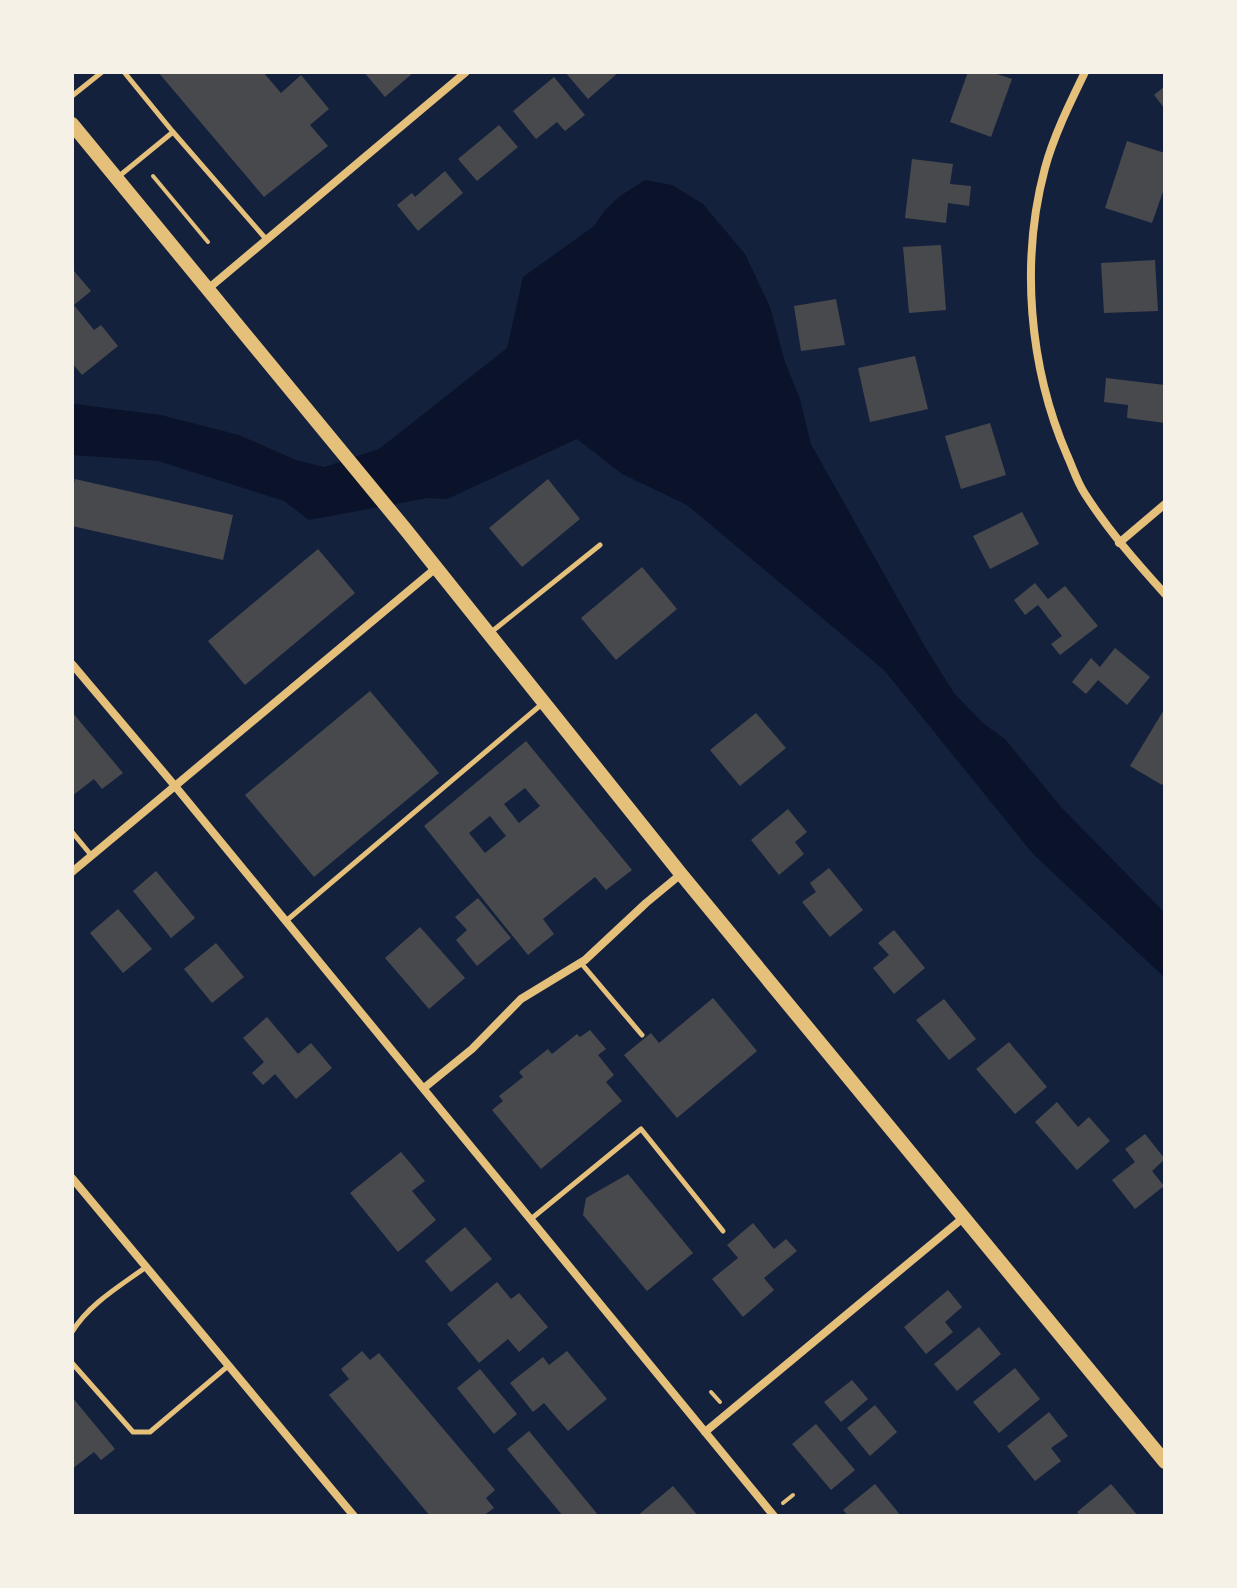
<svg xmlns="http://www.w3.org/2000/svg" width="1237" height="1588" font-family="Commissioner,sans-serif">
	<style>
		.water { fill: #0b132b }
		.building { fill: #48494c; fill-rule: evenodd }
		.lines { fill: none; stroke-linecap: round; stroke-linejoin: round }
		.path { stroke: #e5c07b; stroke-width: 4 }
		.service { stroke: #e5c07b; stroke-width: 5 }
		.minor { stroke: #e5c07b; stroke-width: 8 }
		.tertiary { stroke: #e5c07b; stroke-width: 14 }
	</style>
	<rect width="100%" height="100%" fill="#14213d"/>
	<!-- water -->
	<path class="water" d="M645 180 672 185 703 204 745 254 770 307 785 362 800 399 811 444 924 645 954 693 983 723 1005 739 1062 808 1165 913V978L1033 854 884 670 687 505 622 474 577 439 447 499 428 498 309 520 284 501 158 461 72 455V404H75L161 415 239 435 296 460 324 467 379 449 507 348 523 277 594 226 605 210 620 196Z"/>
	<!-- building -->
	<g class="building">
		<path d="M158 72H263L281 93 301 75 329 109 310 125 328 146 264 197Z"/>
		<path d="M364 72H414L385 97Z"/>
		<path d="M565 72H619L588 99Z"/>
		<path d="M968 72H991L1012 79 991 137 950 122Z"/>
		<path d="M554 77 585 115 565 131 557 122 536 139 513 111Z"/>
		<path d="M1165 86V109L1154 95Z"/>
		<path d="M499 125 518 147 477 181 458 159Z"/>
		<path d="M1127 141 1165 153V186L1152 223 1105 208Z"/>
		<path d="M912 159 953 164 950 184 971 186 969 206 948 203 946 223 905 218Z"/>
		<path d="M445 171 463 193 418 231 397 205 412 193 415 197Z"/>
		<path d="M941 245 946 310 909 313 903 247Z"/>
		<path d="M1155 260 1158 311 1104 313 1101 263Z"/>
		<path d="M74 271 91 291 74 305 94 330 101 325 118 346 82 375 72 363Z"/>
		<path d="M836 299 845 345 801 351 794 306Z"/>
		<path d="M915 356 928 409 870 422 858 368Z"/>
		<path d="M1106 378 1165 385V423L1127 418 1128 405 1104 402Z"/>
		<path d="M990 423 1006 475 961 489 945 436Z"/>
		<path d="M75 479 233 515 223 560 72 526V492Z"/>
		<path d="M548 479 580 519 522 567 489 528Z"/>
		<path d="M1022 512 1039 544 990 569 973 536Z"/>
		<path d="M318 549 355 593 245 685 208 641Z"/>
		<path d="M642 567 677 609 616 660 581 618Z"/>
		<path d="M1035 583 1048 599 1065 586 1098 626 1060 655 1051 644 1062 636 1038 605 1025 615 1014 600Z"/>
		<path d="M1115 648 1150 677 1127 705 1098 680 1086 694 1072 682 1091 658 1100 667Z"/>
		<path d="M370 691 439 773 314 877 245 795Z"/>
		<path d="M1165 708V781L1162 785 1130 766Z"/>
		<path d="M72 712 123 773 102 789 94 779 72 796Z"/>
		<path d="M756 713 786 748 740 786 710 750Z"/>
		<path d="M526 741 632 870 606 890 595 877 543 919 554 934 528 955 424 826ZM525 788 540 806 519 823 504 804ZM490 816 506 836 485 853 469 833Z"/>
		<path d="M788 809 807 832 795 842 804 854 779 875 751 840Z"/>
		<path d="M829 868 863 910 830 937 802 902 816 892 810 883Z"/>
		<path d="M156 871 195 918 171 938 133 891Z"/>
		<path d="M478 898 511 938 477 966 456 940 467 930 455 917Z"/>
		<path d="M118 909 152 949 123 973 90 933Z"/>
		<path d="M420 927 465 978 429 1009 385 958Z"/>
		<path d="M894 930 925 968 894 994 873 968 889 955 878 943Z"/>
		<path d="M216 943 244 977 212 1003 184 969Z"/>
		<path d="M713 998 757 1051 677 1118 624 1055 651 1033 659 1043Z"/>
		<path d="M944 999 976 1039 949 1060 916 1020Z"/>
		<path d="M267 1017 298 1054 311 1043 332 1068 296 1099 275 1074 263 1085 252 1073 264 1062 243 1038Z"/>
		<path d="M590 1030 606 1049 598 1055 614 1075 606 1082 622 1101 541 1169 492 1110 503 1101 499 1096 523 1077 519 1072 548 1049 552 1054 577 1034 580 1037Z"/>
		<path d="M1009 1042 1047 1087 1015 1114 976 1069Z"/>
		<path d="M1057 1102 1078 1127 1089 1117 1110 1141 1077 1170 1035 1122Z"/>
		<path d="M1145 1134 1165 1159 1152 1171 1164 1186 1135 1209 1112 1180 1135 1162 1125 1149Z"/>
		<path d="M401 1152 425 1181 412 1191 436 1220 398 1252 350 1193Z"/>
		<path d="M628 1174 693 1253 647 1291 583 1215 586 1198Z"/>
		<path d="M753 1223 774 1249 786 1239 797 1251 764 1278 774 1290 743 1317 712 1279 738 1258 727 1245Z"/>
		<path d="M465 1227 492 1259 451 1292 425 1261Z"/>
		<path d="M497 1282 511 1299 519 1293 548 1327 519 1352 508 1339 479 1363 447 1324Z"/>
		<path d="M948 1290 962 1307 945 1322 953 1332 926 1354 904 1327Z"/>
		<path d="M979 1327 1001 1354 957 1391 934 1364Z"/>
		<path d="M362 1351 370 1360 379 1353 495 1490 486 1498 494 1508 483 1516H430L329 1395 349 1379 341 1369Z"/>
		<path d="M567 1351 607 1399 568 1431 544 1403 533 1412 510 1383 543 1357 549 1365Z"/>
		<path d="M1015 1368 1040 1399 999 1433 973 1402Z"/>
		<path d="M480 1369 517 1414 494 1434 457 1388Z"/>
		<path d="M852 1380 868 1399 841 1422 824 1402Z"/>
		<path d="M72 1397 115 1449 101 1460 94 1452 72 1469Z"/>
		<path d="M875 1405 897 1432 870 1456 847 1428Z"/>
		<path d="M1049 1412 1068 1436 1051 1448 1061 1461 1035 1481 1007 1446Z"/>
		<path d="M816 1424 855 1470 831 1490 792 1444Z"/>
		<path d="M529 1431 599 1516H563L507 1449Z"/>
		<path d="M875 1484 901 1516H848L843 1510Z"/>
		<path d="M1111 1484 1138 1516H1080L1077 1512Z"/>
		<path d="M673 1486 698 1516H637Z"/>
	</g>
	<g class="lines">
		<!-- path -->
		<g class="path">
			<path d="M153 176 208 242"/>
			<path d="M711 1392 720 1402"/>
			<path d="M783 1503 793 1495"/>
		</g>
		<!-- service -->
		<g class="service">
			<path d="M124 72 173 132"/>
			<path d="M72 96 102 72"/>
			<path d="M118 177 173 132 266 239"/>
			<path d="M490 633 600 545"/>
			<path d="M72 832 91 855"/>
			<path d="M286 921 542 704"/>
			<path d="M581 963 642 1035"/>
			<path d="M531 1219 641 1129 723 1231"/>
			<path d="M72 1332C89 1304 120 1286 146 1267"/>
			<path d="M72 1363 133 1432H150L228 1366"/>
		</g>
		<!-- minor -->
		<g class="minor">
			<path d="M1085 72C1070 103 1054 135 1045 168 1020 261 1029 367 1067 455 1073 468 1077 482 1085 494 1108 530 1136 562 1165 594"/>
			<path d="M209 288 466 72"/>
			<path d="M1119 543 1165 504"/>
			<path d="M72 664 175 786 774 1516"/>
			<path d="M72 872 436 568"/>
			<path d="M424 1088 472 1049 521 999 585 960 646 903 681 874"/>
			<path d="M72 1178 354 1516"/>
			<path d="M705 1432 963 1218"/>
		</g>
		<!-- tertiary -->
		<path class="tertiary" d="M72 124 406 530 681 874 1165 1462"/>
	</g>
	<!-- border -->
	<rect width="1237" height="1588" fill="none" stroke="#f6f1e7" stroke-width="148"/>
</svg>
